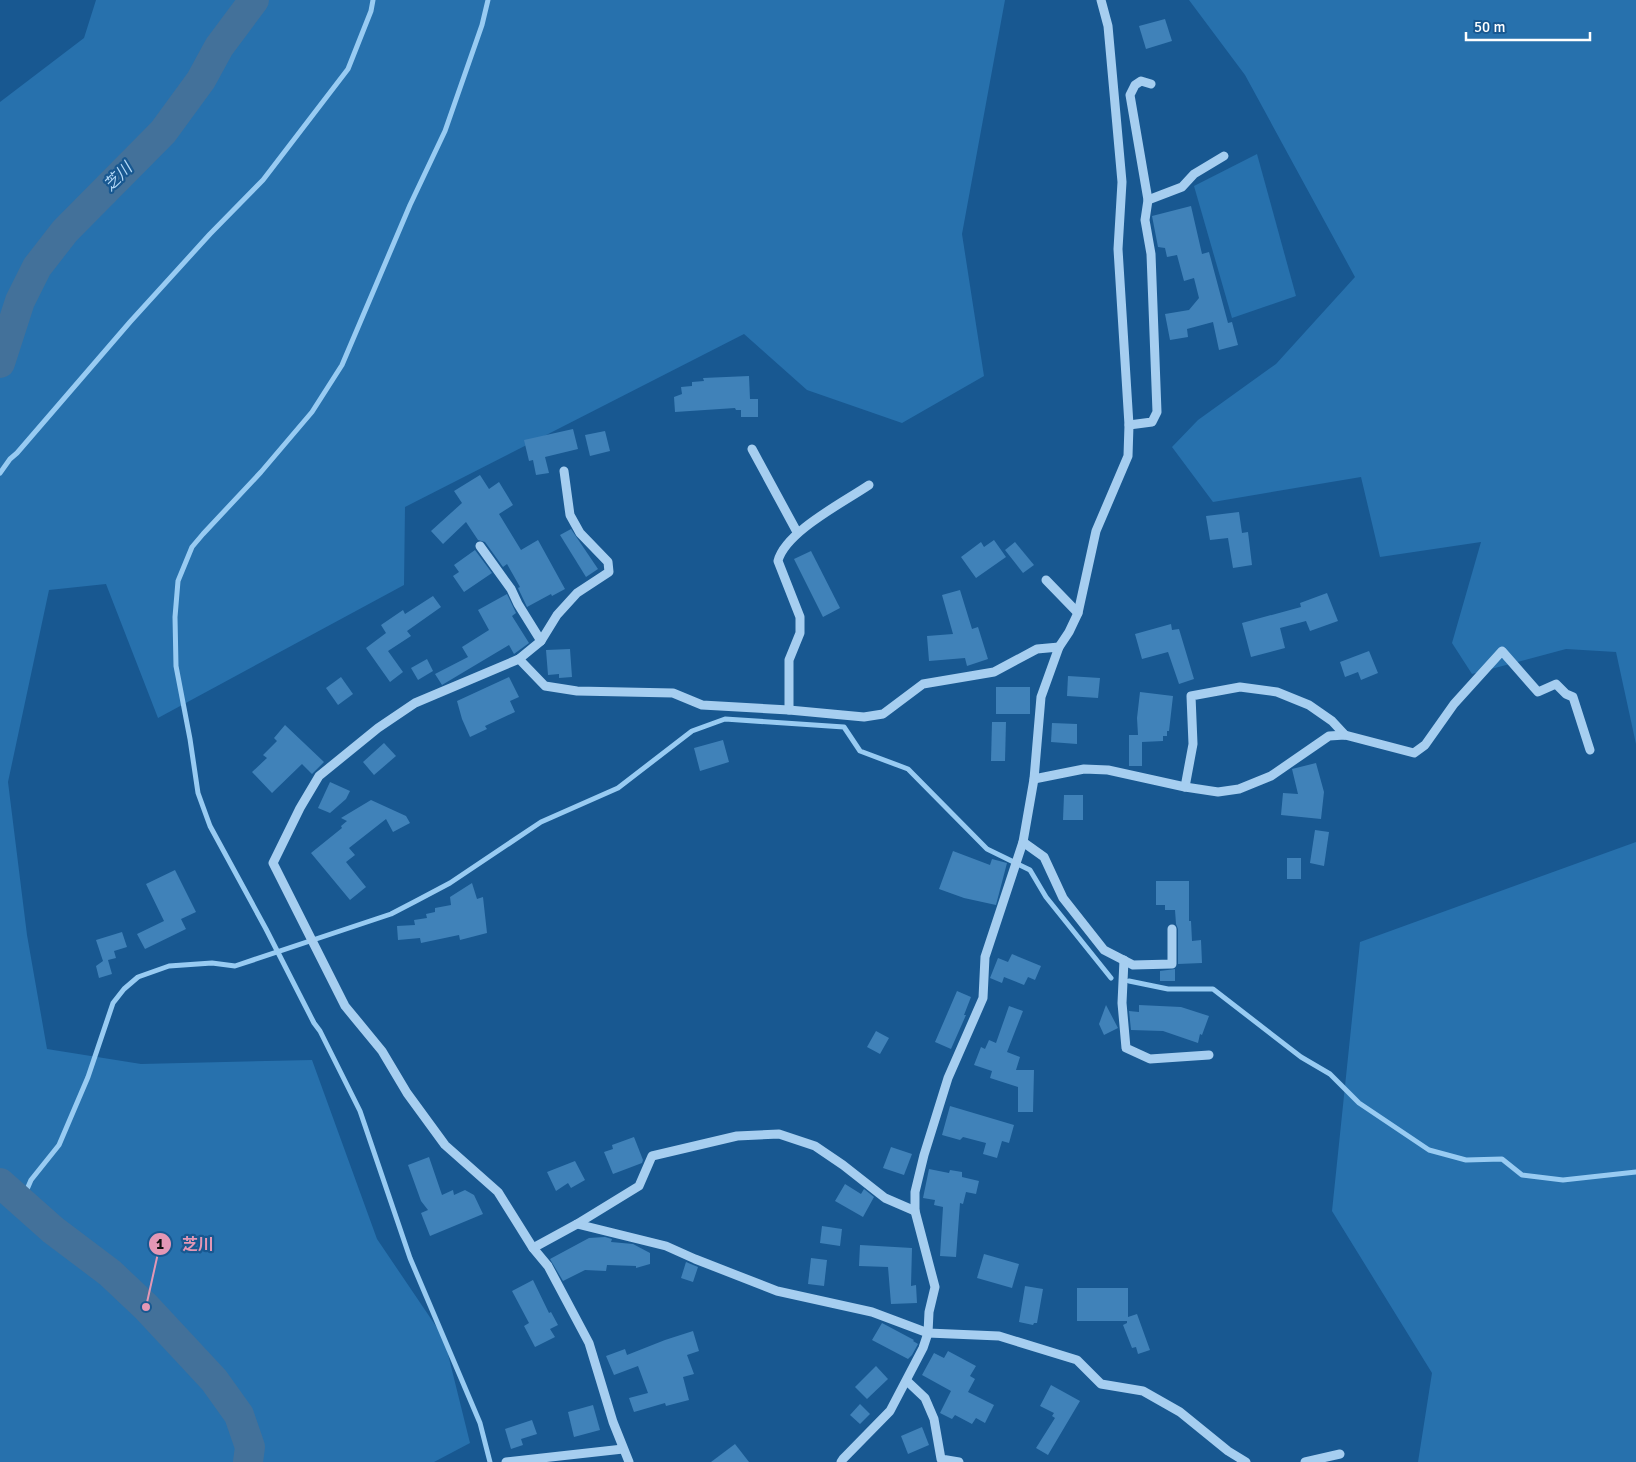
<svg xmlns="http://www.w3.org/2000/svg" width="1636" height="1462" font-family="Signika,'Noto Sans JP',sans-serif">
	<style>
		.green { fill: #2771ad }
		.lines { fill: none; stroke-linecap: round; stroke-linejoin: round }
		.stream { stroke: #98cbf2; stroke-width: 5 }
		.river { stroke: #43719a; stroke-width: 30 }
		.building { fill: #4082b9 }
		.minor { stroke: #a6cef0; stroke-width: 9 }
		.labels { text-anchor: middle; dominant-baseline: central; stroke-width: 4.5; stroke-linejoin: round; paint-order: stroke }
		.water-label { font-size: 16px; font-style: italic; fill: #b2d8f7; stroke: #185891 }
		.leader { fill: none; stroke: #e497b5; stroke-width: 2 }
		.callout-dot { fill: #e497b5; stroke: #185891; stroke-width: 2 }
		.mark-label { font-size: 15px; text-anchor: middle; font-weight: bold; fill: #111 }
		.callout-label { font-size: 16px; text-anchor: middle; font-weight: bold; fill: #e497b5; stroke: #185891; stroke-width: 4.5; stroke-linejoin: round; paint-order: stroke }
	</style>
	<rect width="100%" height="100%" fill="#185891"/>
	<!-- green -->
	<g class="green">
		<path d="M96 0H1005L962 234 984 376 902 423 807 390 744 334 405 507 404 585 158 718 106 584 49 590 8 782 27 935 47 1049 141 1064 312 1060 377 1239 444 1338 470 1443 434 1462H0V102L84 38Z"/>
		<path d="M1189 0H1636V744L1616 652 1566 649 1472 674 1452 643 1481 542 1380 557 1361 477 1213 502 1172 447 1198 420 1276 364 1355 277 1245 75Z"/>
		<path d="M1257 154 1296 296 1232 318 1194 186Z"/>
		<path d="M1636 842V1462H1418L1432 1373 1332 1211 1360 942Z"/>
	</g>
	<g class="lines">
		<!-- stream -->
		<g class="stream">
			<path d="M488 0 482 25 445 131 410 205 342 365 312 412 261 472 203 534 192 547 178 581 175 617 176 666 190 739 198 793 210 826 266 929 314 1023 320 1031 360 1111 410 1258 480 1423 490 1462"/>
			<path d="M0 473 10 459 17 453 130 322 210 234 263 180 348 69 371 11 373 0"/>
			<path d="M1129 981 1168 989H1213L1301 1057 1330 1074 1359 1103 1429 1150 1466 1160 1502 1159 1522 1175 1563 1180 1636 1172"/>
			<path d="M22 1201 31 1180 59 1145 88 1077 113 1003 124 989 138 977 169 966 212 963 235 966 391 914 416 901 450 883 541 822 618 788 692 731 725 719 844 727 860 751 908 769 987 849 1030 870 1046 897 1111 978"/>
		</g>
		<!-- river -->
		<g class="river">
			<path d="M0 363 20 301 37 267 65 231 163 132 201 80 219 47 254 0"/>
			<path d="M0 1183 53 1230 110 1273 146 1307 214 1380 239 1415 250 1447 248 1462"/>
		</g>
	</g>
	<!-- building -->
	<g class="building">
		<path d="M1165 19 1172 41 1146 49 1139 26Z"/>
		<path d="M1191 206 1202 254 1209 252 1228 323 1232 322 1238 345 1219 350 1213 322 1187 329 1188 337 1170 340 1165 314 1189 310 1199 298 1194 278 1184 281 1177 255 1167 257 1165 248 1158 247 1152 216Z"/>
		<path d="M749 376 750 399H758V417H741V410H736L735 408 675 412 674 397 682 394 681 387 692 386V382L704 381 703 378Z"/>
		<path d="M573 429 578 449 545 457 549 473 536 475 533 460 529 461 524 440Z"/>
		<path d="M605 431 610 451 590 456 585 435Z"/>
		<path d="M480 475 489 489 499 482 513 505 499 514 521 550 538 540 565 589 552 596 551 594 527 607 518 588 520 587 507 564 503 567 485 542 478 540 466 522 443 544 431 531 462 503 454 491Z"/>
		<path d="M1239 512 1242 533 1248 532 1252 565 1233 568 1228 538 1210 540 1206 516Z"/>
		<path d="M571 529 598 569 586 577 560 535Z"/>
		<path d="M994 540 1006 557 976 578 961 557 981 542 984 547Z"/>
		<path d="M1015 542 1034 565 1023 573 1005 550Z"/>
		<path d="M475 550 492 573 464 592 453 576 459 572 454 565Z"/>
		<path d="M811 551 840 608 823 617 794 559Z"/>
		<path d="M960 590 972 629 978 627 988 659 967 666 965 658 929 661 927 636 953 634 942 595Z"/>
		<path d="M1327 593 1338 621 1310 631 1306 621 1280 628 1285 648 1251 657 1242 623 1301 607 1300 603Z"/>
		<path d="M507 594 516 613 512 616 529 643 514 654 509 645 442 685 435 674 468 657 462 647 489 630 478 610Z"/>
		<path d="M433 596 441 607 407 631 411 636 388 651 403 672 390 682 366 648 386 633 381 625 403 610 405 614Z"/>
		<path d="M1171 624 1172 630 1179 629 1194 679 1179 684 1168 652 1142 659 1135 634Z"/>
		<path d="M570 649 572 677 559 678V674L548 675 546 650Z"/>
		<path d="M1369 651 1378 673 1361 680 1358 672 1345 677 1340 662Z"/>
		<path d="M427 659 433 671 418 680 411 668Z"/>
		<path d="M1068 676 1100 678 1098 698 1067 696Z"/>
		<path d="M341 677 353 694 338 705 326 688Z"/>
		<path d="M509 677 519 697 510 701 515 712 485 726 487 729 470 737 462 719 457 701Z"/>
		<rect x="996" y="687" width="34" height="27"/>
		<path d="M1140 692 1173 696 1169 731H1167V736H1163V741L1142 742V766H1129V735H1138L1137 718Z"/>
		<path d="M992 722H1006L1005 761H991Z"/>
		<path d="M1052 723 1077 724V744L1051 742Z"/>
		<path d="M285 725 324 762 312 774 302 764 272 793 252 772 267 758 263 755 277 741 274 738Z"/>
		<path d="M723 740 729 762 700 771 694 748Z"/>
		<path d="M384 743 396 756 374 775 363 762Z"/>
		<path d="M1316 763 1324 792 1321 819 1281 815 1283 793 1298 794 1292 769Z"/>
		<path d="M330 782 350 791 346 799 330 813 318 808Z"/>
		<path d="M1064 795H1083V820H1063Z"/>
		<path d="M371 800 406 816 410 823 393 832 386 819 349 848 355 855 346 862 366 887 350 900 311 853 342 828 341 826 347 821 341 818Z"/>
		<path d="M1315 830 1329 832 1324 866 1310 863Z"/>
		<path d="M953 851 990 865 992 859 1007 863 996 905 964 898 939 889Z"/>
		<rect x="1287" y="858" width="14" height="21"/>
		<path d="M175 870 196 912 181 919 186 929 145 949 137 934 164 921 146 884Z"/>
		<path d="M1156 881H1189V921H1191L1192 941 1201 940 1202 963 1178 964V929L1176 924 1175 910H1165V905H1156Z"/>
		<path d="M472 883 477 899 483 897 487 933 460 940 459 935 421 943 420 938 398 940 397 926 415 925 414 920 427 918 426 914 435 912V908L451 905 450 897Z"/>
		<path d="M122 932 127 947 114 951 116 958 108 960 112 974 99 978 96 966 103 961 96 940Z"/>
		<path d="M1012 954 1041 966 1035 980 1028 977 1024 985 1004 977 1002 983 990 978 998 958 1008 962Z"/>
		<path d="M1175 969V981H1160V971Z"/>
		<path d="M957 991 971 997 964 1015H966L951 1049 935 1042Z"/>
		<path d="M1106 1005 1118 1028 1104 1035 1099 1024Z"/>
		<path d="M1139 1005 1181 1007 1209 1016 1202 1035 1200 1034 1198 1043 1163 1031 1131 1030 1129 1011 1139 1012Z"/>
		<path d="M1009 1006 1023 1011 1007 1052 1020 1057 1016 1070H1034L1033 1112H1018V1087L990 1078 992 1071 974 1065 981 1047 985 1049 989 1040 996 1043Z"/>
		<path d="M876 1031 889 1038 880 1054 867 1047Z"/>
		<path d="M950 1106 1014 1125 1009 1143 1002 1141 997 1158 983 1154 986 1143 963 1137 960 1140 942 1135Z"/>
		<path d="M634 1137 643 1160 642 1163 613 1174 604 1152 613 1149 612 1145Z"/>
		<path d="M891 1147 912 1154 904 1175 883 1168Z"/>
		<path d="M429 1157 442 1195 453 1190 454 1195 465 1190 474 1195 483 1214 430 1236 421 1213 428 1210 421 1201 408 1165Z"/>
		<path d="M575 1161 585 1180 571 1188 568 1183 556 1191 547 1172Z"/>
		<path d="M929 1169 949 1173 950 1170 962 1172V1177L979 1181 976 1194 966 1192 963 1204 960 1203 956 1257 940 1256 943 1207 934 1205 935 1200 923 1198Z"/>
		<path d="M845 1184 861 1194 864 1189 874 1197 863 1217 835 1201Z"/>
		<path d="M822 1226 842 1229 840 1246 820 1243Z"/>
		<path d="M605 1237 612 1239 611 1242 633 1244 650 1253V1264L636 1268V1266L607 1265 606 1271 585 1270 563 1281 550 1259 589 1238Z"/>
		<path d="M860 1245 912 1248 911 1286 916 1285 917 1303 891 1304 888 1267 859 1266Z"/>
		<path d="M984 1254 1019 1264 1012 1288 977 1278Z"/>
		<path d="M811 1258 827 1260 824 1286 808 1284Z"/>
		<path d="M686 1262 698 1267 693 1282 681 1278Z"/>
		<path d="M533 1280 549 1313 551 1312 558 1325 550 1329 555 1337 535 1347 524 1326 529 1323 512 1291Z"/>
		<path d="M1025 1286 1043 1289 1037 1323H1034L1033 1325 1019 1322Z"/>
		<path d="M1077 1288H1128V1317L1137 1314 1150 1350 1138 1354 1136 1347 1132 1348 1123 1325 1127 1323V1321H1077Z"/>
		<path d="M882 1323 914 1340 913 1341 918 1344 912 1355 908 1359 872 1340Z"/>
		<path d="M693 1331 699 1351 687 1355 694 1374 683 1377 689 1400 666 1406 665 1403 634 1412 629 1398 648 1393 638 1366 614 1375 606 1356 625 1349 627 1355 665 1340Z"/>
		<path d="M948 1351 976 1366 970 1376 975 1379 968 1392 994 1405 985 1423 976 1418 972 1424 955 1415 952 1419 940 1413 951 1391 922 1375 934 1353 944 1358Z"/>
		<path d="M876 1366 888 1379 867 1399 855 1387Z"/>
		<path d="M1051 1385 1080 1401 1048 1455 1036 1448 1055 1418 1052 1416 1054 1413 1040 1406Z"/>
		<path d="M860 1404 870 1414 860 1424 850 1415Z"/>
		<path d="M593 1405 600 1430 574 1437 568 1412Z"/>
		<path d="M532 1420 537 1434 521 1439 523 1445 511 1449 505 1429Z"/>
		<path d="M922 1427 929 1445 908 1454 901 1436Z"/>
		<path d="M735 1444 749 1462H711Z"/>
	</g>
	<g class="lines">
		<!-- minor -->
		<g class="minor">
			<path d="M1148 200 1182 187 1194 174 1224 156"/>
			<path d="M1129 425 1152 422 1157 412 1151 254 1145 220 1148 200 1130 95 1135 85 1141 81 1151 84"/>
			<path d="M752 449 797 532"/>
			<path d="M480 546 511 589 518 604 541 641"/>
			<path d="M1046 580 1078 613"/>
			<path d="M519 659 541 641 557 615 577 593 609 572 608 562 580 533 570 515 564 471"/>
			<path d="M789 710V660L800 633V617L778 561C785 532 844 502 869 485"/>
			<path d="M1034 779 1084 769 1108 770 1185 787 1218 792 1239 789 1271 776 1329 736 1345 735 1414 753 1425 745 1454 704 1502 651 1538 692 1556 684 1566 694 1573 697 1590 750"/>
			<path d="M1185 787 1193 744 1191 696 1240 687 1277 692 1309 705 1332 721 1345 735"/>
			<path d="M1023 842 1044 857 1063 898 1104 950 1133 965 1172 964V929"/>
			<path d="M1124 960 1122 1003 1126 1048 1150 1059 1209 1055"/>
			<path d="M577 1224 666 1246 695 1259 777 1291 872 1312 928 1333 999 1336 1077 1360 1101 1384 1143 1391 1180 1412 1228 1451 1246 1462"/>
			<path d="M533 1248 577 1224 639 1186 652 1156 737 1136 779 1134 815 1146 843 1165 885 1198 915 1211"/>
			<path d="M907 1381 925 1398 934 1419 941 1459 959 1462"/>
			<path d="M506 1462 623 1449"/>
			<path d="M629 1462 613 1422 589 1343 548 1266 533 1248 498 1192 445 1145 407 1093 382 1051 345 1006 273 863 300 808 319 776 378 728 415 703 519 659 545 686 577 691 673 693 702 705 789 710 864 717 883 714 923 684 994 672 1037 649 1059 647"/>
			<path d="M841 1462 843 1459 890 1411 923 1348 928 1333 929 1312 935 1287 915 1211V1192L924 1155 948 1078 983 998 985 957 1023 842 1034 779 1041 697 1059 647 1069 632 1078 613 1096 531 1128 456 1129 425 1118 249 1122 182 1108 26 1101 0"/>
			<path d="M1305 1462 1340 1454"/>
		</g>
	</g>
	<g class="labels">
		<!-- water labels -->
		<g class="water-label">
			<text transform="translate(118 177) rotate(-45)">芝川</text>
		</g>
	</g>
	<!-- callouts -->
	<path class="leader" d="M146 1307L160 1244"/>
	<g class="callout-dot">
		<circle cx="146" cy="1307" r="5"/>
		<circle cx="160" cy="1244" r="12"/>
	</g>
	<g class="mark-label">
		<text x="160" y="1249">1</text>
	</g>
	<g class="callout-label">
		<text x="198" y="1250">芝川</text>
	</g>
	<!-- scale -->
	<path d="M1466 32v8h124v-8" fill="none" stroke="#ffffff" stroke-width="2.5"/>
	<text x="1474" y="32" font-size="15" fill="#ffffff" stroke="#185891" stroke-width="4" paint-order="stroke">50 m</text>
</svg>
